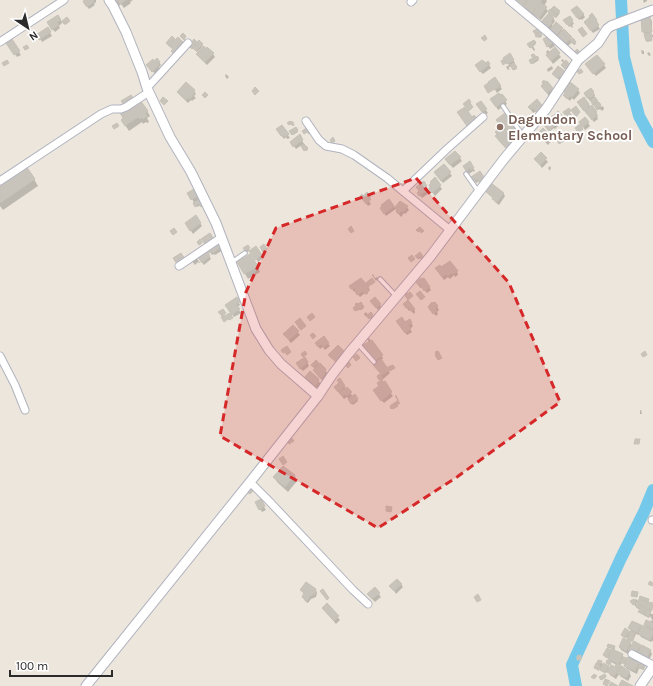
<svg xmlns="http://www.w3.org/2000/svg" width="653" height="686" font-family="Karla,sans-serif">
	<style>
		.shadow { fill: #0003; fill-rule: evenodd }
		.lines { fill: none; stroke-linecap: round; stroke-linejoin: round }
		.river { stroke: #74c9ea; stroke-width: 12 }
		.building { fill: #c8c4bc; stroke: #c7c2b7 }
		.lane-casing { stroke: #b1b3be; stroke-width: 5.5 }
		.street-casing { stroke: #b1b3be; stroke-width: 9 }
		.secondary-casing { stroke: #b1b3be; stroke-width: 11 }
		.lane { stroke: #fff; stroke-width: 3.5 }
		.street { stroke: #fff; stroke-width: 7 }
		.secondary { stroke: #fff; stroke-width: 9 }
		.marked { fill: #d62828; fill-opacity: 0.2; stroke: #d62828; stroke-width: 3; stroke-dasharray: 8 5; stroke-linejoin: round }
		.education-dot { fill: #8d6e63; stroke: #fff; stroke-width: 1.5 }
		.labels { text-anchor: middle; dominant-baseline: central; stroke-width: 3.5; stroke-linejoin: round; paint-order: stroke }
		.education-label { font-size: 14px; font-weight: bold; fill: #785e54; stroke: #fff; text-anchor: start }
	</style>
	<rect width="100%" height="100%" fill="#ece6dd"/>
	<!-- shadow -->
	<g class="shadow">
		<path d="M85 0H96V2L94 4 95 5 89 9 86 5Z"/>
		<path d="M115 0H133L130 2 131 3 124 8 121 4 119 6Z"/>
		<path d="M518 0H546L547 1 544 6 548 11 541 20 528 11 526 8 520 3Z"/>
		<path d="M643 0H647V1L644 3Z"/>
		<path d="M554 7 560 13 556 18 551 14 555 21 552 25 554 27 562 29 572 40 573 39 576 44 574 45 572 42 567 47 559 37 558 39 551 30 544 25 543 22 553 17 550 12Z"/>
		<path d="M574 13 583 14 585 17 582 20 581 19 579 20Z"/>
		<path d="M58 16 62 22 67 19 69 22 65 25 63 22 59 26 60 28 55 32 50 26Z"/>
		<path d="M570 17 574 24 572 25 573 27 572 28 571 26 569 27 565 20Z"/>
		<path d="M591 18 596 20 598 23 597 24 600 29 593 33 587 25Z"/>
		<path d="M642 18H650L652 21V31L650 27 648 28 652 35H653V38L651 35 652 41 647 42V41L646 35 643 32Z"/>
		<path d="M48 29 52 36 42 42 38 35Z"/>
		<path d="M537 30 542 36 540 38 539 37 538 38 534 32Z"/>
		<path d="M549 36 555 46 550 49 544 40Z"/>
		<path d="M172 38 175 41 178 38 184 46 174 54 172 51 173 50 171 46H170L167 44Z"/>
		<path d="M11 40 21 55 17 57 7 43Z"/>
		<path d="M194 41 197 44 202 45 203 46 197 52 191 47Z"/>
		<path d="M534 41 536 44 533 46 535 50 534 51 529 44Z"/>
		<path d="M555 49 561 57 553 64 549 58 546 52 548 50 550 53Z"/>
		<path d="M641 50 644 51V54H642Z"/>
		<path d="M649 52 651 55 649 56 647 53Z"/>
		<path d="M198 54H213L215 57 207 65 199 57Z"/>
		<path d="M510 55 515 63 514 64 517 69 514 70 511 66 508 68 510 69 508 70 506 67 509 65 505 58Z"/>
		<path d="M537 57 539 60 533 64 530 61Z"/>
		<path d="M563 59 565 63 570 67 566 70 563 65 564 64 561 60Z"/>
		<path d="M154 62H159L161 65 159 67 160 69 155 74 150 68Z"/>
		<path d="M488 63 491 68 483 74 478 69Z"/>
		<path d="M604 65 606 68 596 76 588 67Z"/>
		<path d="M552 66 553 69 551 70 552 71 551 70 548 72 547 69Z"/>
		<path d="M558 67 564 81 560 80 555 77 554 74Z"/>
		<path d="M226 74 229 77 227 79 225 76Z"/>
		<path d="M495 79 502 89 497 93 490 82Z"/>
		<path d="M546 82 554 92 549 96 542 87Z"/>
		<path d="M591 89 595 96 594 97 595 99 601 107 603 106 604 109 602 111 600 109 598 110 591 100 590 101 585 94Z"/>
		<path d="M578 90 580 93 574 100 572 98 570 101 564 95Z"/>
		<path d="M194 91 196 94 194 96 196 98 192 101 191 100 188 103 180 95 178 92Z"/>
		<path d="M502 95 507 104 498 110 492 99Z"/>
		<path d="M481 103 488 113 484 115 478 105Z"/>
		<path d="M589 104 591 108 592 107 598 116 597 117 598 119 594 122 580 106Z"/>
		<path d="M529 107 544 110 539 114 536 111 533 113Z"/>
		<path d="M568 110 570 113 569 114 573 119 575 118 577 121 575 122 572 119 571 121 564 113Z"/>
		<path d="M147 111 150 116 147 118 149 122 147 123 146 122 143 124 142 122 129 131 125 125Z"/>
		<path d="M585 118 590 126 585 130 582 125Z"/>
		<path d="M498 120 515 127 518 132 519 144 514 139V140L511 154 499 141 496 136 503 129ZM507 130 512 136 511 138 505 132Z"/>
		<path d="M549 120 557 121 559 125 555 129 554 128 550 131 545 126 553 127Z"/>
		<path d="M296 128 298 132 293 135 291 132Z"/>
		<path d="M543 129 551 137 552 140 548 145 540 137 538 134Z"/>
		<path d="M279 132 288 135 290 138 287 139 286 137 284 139Z"/>
		<path d="M299 136 308 150 306 151 302 145 296 149 291 142Z"/>
		<path d="M540 153 548 162 542 168 535 159Z"/>
		<path d="M460 158 462 161 453 168 448 162Z"/>
		<path d="M444 165 452 176 443 183 437 175Z"/>
		<path d="M550 166 551 168 550 170V171L548 168Z"/>
		<path d="M464 167 473 168 475 171 474 172 473 171 469 174Z"/>
		<path d="M473 178 486 181H479L476 183Z"/>
		<path d="M34 179 38 186 3 210 0 206V185Z"/>
		<path d="M435 179 442 189 435 196 432 192V184Z"/>
		<path d="M424 183 428 190V191L429 193 422 198 418 193Z"/>
		<path d="M193 190 199 200 204 206 202 207 201 205 197 207 188 193Z"/>
		<path d="M486 191 503 193 505 196 499 205 495 202 493 198 488 194Z"/>
		<path d="M370 197 371 200 369 201 371 204 368 206 363 199Z"/>
		<path d="M400 202 407 207 409 210 405 214 404 213 401 217 397 212 398 210 397 208 386 216 383 211 394 206 395 208Z"/>
		<path d="M196 217 202 226 193 234 186 223Z"/>
		<path d="M202 239 216 243 218 242 223 250 215 255 214 254 212 255Z"/>
		<path d="M247 246 250 251 261 255 263 258 258 262 250 250 247 252 244 249Z"/>
		<path d="M206 251 211 259 204 265 198 256Z"/>
		<path d="M250 255 260 272 248 279 238 262Z"/>
		<path d="M196 257 200 263H199L198 262 195 265 191 260Z"/>
		<path d="M441 268 457 271 458 275 455 277 454 275 450 279 448 277 444 280 438 271Z"/>
		<path d="M373 274 375 278 377 277 378 279 376 281 372 275Z"/>
		<path d="M424 279 431 290 427 293 422 287 420 288 417 282Z"/>
		<path d="M350 286 368 287 370 290 368 292V293L366 295 365 293 360 297 356 292 355 291 354 292Z"/>
		<path d="M236 298 240 305 237 307 241 313 234 317 226 305Z"/>
		<path d="M375 298 382 308 379 311 373 304Z"/>
		<path d="M435 303 439 310 437 312 438 314 436 316 431 310Z"/>
		<path d="M361 304 364 308 361 310 360 309 357 311 354 308Z"/>
		<path d="M404 304 414 309 415 312 414 314 410 310 409 311Z"/>
		<path d="M366 312 368 315 370 313 373 317 370 319 367 315 365 316 364 314Z"/>
		<path d="M410 321 413 326 410 329 412 332 407 335 399 324H405Z"/>
		<path d="M293 326 300 335 291 343 286 337Z"/>
		<path d="M324 338 330 346 325 350 323 347 320 349 318 346Z"/>
		<path d="M369 338 382 356 383 359 381 360 390 373 381 381 393 396 384 403 376 394 381 381 378 377 381 374 376 368 377 364 366 349 369 342 367 339Z"/>
		<path d="M305 358 309 366 303 371 299 367Z"/>
		<path d="M316 362 319 365 325 370 327 373 326 378 323 381 314 370 315 369 312 365Z"/>
		<path d="M306 378 318 380 320 383V386L316 388 307 381Z"/>
		<path d="M344 386 346 389 347 388 353 397 355 396 358 401 353 405 347 397 344 399 337 390Z"/>
		<path d="M396 395 399 401H398L395 396Z"/>
		<path d="M640 410H641L642 414H640Z"/>
		<path d="M283 467 295 476 297 481 288 492 277 482 274 477Z"/>
		<path d="M260 500 266 510 262 512 256 502Z"/>
		<path d="M401 584 403 587 396 594 391 586Z"/>
		<path d="M375 589 381 597 375 602 370 597Z"/>
		<path d="M301 590H316L317 593 316 597 311 599 308 603 305 601 303 597 305 595Z"/>
		<path d="M640 598 648 600V603L653 604 652 611 650 610 651 614H653V641H652L651 642 641 637 639 634V635L636 634 633 641 640 645 641 647 650 650 652 654 648 662 631 654 630 651 628 654 621 650 620 647 630 643 632 646 634 642 628 640 627 637 626 638 622 635 629 631 630 634 631 631 629 628 640 626 642 628 647 629 645 625 652 623 650 620 653 621 650 616 649 618 640 613 639 612 640 609H638L632 602 636 599 638 601 636 604 638 606H640L639 604 642 601ZM646 603H649L647 609H644Z"/>
		<path d="M327 604 340 620 336 624 323 608Z"/>
		<path d="M608 647H614L615 648 614 651 622 655 627 661 629 658 639 663 640 666 644 665 645 666 644 670 639 668 637 674 627 669 625 666 626 665 622 663 620 666 622 668 629 672 631 676 628 681 620 676 619 674 616 679 610 675 608 670 606 673 602 671 600 668 599 671 596 669 595 668 598 661 602 662V664L608 667 609 668 608 670H618L619 672 621 670 617 668 616 666 617 665 611 662 610 665 607 663 608 661 611 662 608 657V658L604 655 610 651 612 653 613 649 609 648Z"/>
	</g>
	<g class="lines">
		<!-- river -->
		<g class="river">
			<path d="M621 0 624 57 639 116 653 142"/>
			<path d="M576 686 572 665 621 558 644 512 653 490"/>
		</g>
	</g>
	<!-- building -->
	<g class="building">
		<path d="M84 0H93L94 2 87 7 83 2Z"/>
		<path d="M115 0H126L120 4 117 0 116 1Z"/>
		<path d="M517 0H527L523 5Z"/>
		<path d="M528 0H542L532 13 524 6Z"/>
		<path d="M540 2 547 7 539 18 533 13Z"/>
		<path d="M554 6 560 11 557 14 551 9Z"/>
		<path d="M577 6 584 14 579 18 578 17 577 18 571 10Z"/>
		<path d="M550 9 557 15 555 17 548 12Z"/>
		<path d="M549 13 554 18 551 21 552 23 548 27 541 22Z"/>
		<path d="M592 13 597 20 596 21 599 25 591 31 584 22 590 17 589 16Z"/>
		<path d="M58 15 61 20 57 22 59 25 52 30 47 22Z"/>
		<path d="M570 16 573 20 571 22 572 23 569 26 568 24 567 25 563 20Z"/>
		<path d="M67 17 70 21 64 24 62 21Z"/>
		<path d="M641 17H650L652 32H642Z"/>
		<path d="M556 22 563 28 555 36 549 31Z"/>
		<path d="M48 27 51 32 39 40 36 35Z"/>
		<path d="M582 27 587 34 583 37 578 30Z"/>
		<path d="M537 29 539 31 535 34 533 31Z"/>
		<path d="M564 29 572 37 565 44 557 36Z"/>
		<path d="M540 32 542 35 539 37 538 36 536 37 535 35Z"/>
		<path d="M183 33 186 36 184 40 180 36Z"/>
		<path d="M651 33 652 40 646 41 644 34Z"/>
		<path d="M485 35 487 39 484 41 481 38Z"/>
		<path d="M550 35 554 42 547 47 543 39Z"/>
		<path d="M172 36 175 39 169 46 166 43Z"/>
		<path d="M178 37 183 42 173 53 171 51 173 49 169 46Z"/>
		<path d="M573 38 576 42 573 44 570 40Z"/>
		<path d="M12 39 20 51 14 55 6 43Z"/>
		<path d="M194 39 197 42 192 49 189 46Z"/>
		<path d="M199 40 203 44 199 48 196 44Z"/>
		<path d="M534 40 536 42 533 44 534 45 530 48 527 44Z"/>
		<path d="M27 45 29 48 25 50 23 47Z"/>
		<path d="M196 45 199 48 196 51 193 48Z"/>
		<path d="M204 46 206 49 207 47 214 53 205 62 196 54Z"/>
		<path d="M555 47 560 53 551 61 546 55Z"/>
		<path d="M577 49 580 52 575 56 573 53Z"/>
		<path d="M510 53 514 60 507 64 503 58Z"/>
		<path d="M534 54 536 57 537 56 539 58 531 64 529 60 533 58 531 55Z"/>
		<path d="M597 55 605 64 593 74 585 64Z"/>
		<path d="M157 58 160 62 158 63 159 65 152 72 146 65 153 59 154 61Z"/>
		<path d="M504 59 506 63 503 65 501 61Z"/>
		<path d="M7 60 9 63 4 66 2 63Z"/>
		<path d="M482 60 486 63 488 61 490 64 480 72 475 65Z"/>
		<path d="M566 60 570 65 565 69 561 65Z"/>
		<path d="M514 63 517 67 513 70 510 65Z"/>
		<path d="M558 66 566 72 562 78 559 76 558 78 552 74Z"/>
		<path d="M581 69 583 72 579 74 577 71Z"/>
		<path d="M495 77 501 86 494 90 488 82Z"/>
		<path d="M544 80 545 82 547 81 553 88 547 93 541 86 543 84 542 82Z"/>
		<path d="M186 82 195 90 193 93 194 94 190 99 189 98 186 100 177 92Z"/>
		<path d="M570 82 579 89 572 97 570 96 567 99 563 95 565 93 563 91Z"/>
		<path d="M488 83 493 90 488 93 484 86Z"/>
		<path d="M255 87 259 91 255 95 252 91Z"/>
		<path d="M591 88 594 92 593 93 595 95 590 98 589 97 587 98 584 93Z"/>
		<path d="M205 92 208 95 205 98 202 95Z"/>
		<path d="M499 93 500 95 502 94 507 100 496 107 490 99Z"/>
		<path d="M131 95 134 99 125 106 121 101Z"/>
		<path d="M163 97 168 101 164 105 160 101Z"/>
		<path d="M584 97 589 104 588 105 589 107 584 111 577 102Z"/>
		<path d="M595 97 598 101 593 105 590 100Z"/>
		<path d="M469 99 471 102 470 103 473 107 469 111 463 104Z"/>
		<path d="M537 99 545 109 542 111 540 109 536 112 533 108 531 110 528 107Z"/>
		<path d="M140 100 148 111 145 113 147 116 143 119 142 117 140 119 138 117 125 126 121 120 123 118 120 113Z"/>
		<path d="M481 101 487 109 482 112 476 104Z"/>
		<path d="M599 102 601 105 597 110 594 105Z"/>
		<path d="M592 105 597 112 596 113 597 115 592 120 585 111Z"/>
		<path d="M576 106 580 112 576 117 571 110Z"/>
		<path d="M465 107 472 117 474 115 478 120 475 123 473 121 467 126 457 112Z"/>
		<path d="M569 108 571 111 565 115 563 112Z"/>
		<path d="M558 111 563 116 561 118 562 119 559 121 554 115Z"/>
		<path d="M506 112 516 127 509 132 503 126 502 127 496 120Z"/>
		<path d="M569 112 573 117 569 120 565 115Z"/>
		<path d="M553 115 558 121 553 127 548 120Z"/>
		<path d="M585 117 589 122 583 127 579 122Z"/>
		<path d="M290 121 291 122 292 121 294 124 293 126 291 124 289 125 287 123Z"/>
		<path d="M547 121 553 127 549 131 543 124Z"/>
		<path d="M117 123 119 126 114 129 112 126Z"/>
		<path d="M580 124 583 129 578 133 575 128Z"/>
		<path d="M282 125 289 134 285 137 283 135 281 136 276 129Z"/>
		<path d="M296 127 298 130 292 135 289 131Z"/>
		<path d="M308 127 311 132 309 134 307 132 304 134 302 131Z"/>
		<path d="M500 128 501 129 503 128 516 141 507 149 495 136 497 134 495 132Z"/>
		<path d="M514 128 520 135 515 139 509 133Z"/>
		<path d="M543 128 551 136 546 142 537 134Z"/>
		<path d="M300 134 303 140 293 147 290 142Z"/>
		<path d="M561 136 564 141 559 144 556 139Z"/>
		<path d="M333 137 335 141 332 143 330 140Z"/>
		<path d="M304 144 308 148 304 151 301 146Z"/>
		<path d="M455 151 461 157 450 165 445 159Z"/>
		<path d="M541 152 547 158 540 165 534 159Z"/>
		<path d="M470 161 474 168 471 170 470 168 466 171 463 166Z"/>
		<path d="M444 164 451 172 441 181 434 172Z"/>
		<path d="M26 166 35 179 0 203V184Z"/>
		<path d="M480 171 486 180 481 185 477 179 474 181 471 177Z"/>
		<path d="M435 177 441 185 432 193 429 189 430 187 429 185 431 183 430 182Z"/>
		<path d="M424 181 427 186 426 187 428 189 419 196 417 193 419 191 416 187Z"/>
		<path d="M491 183 504 193 497 202 492 199 493 197 485 191Z"/>
		<path d="M194 189 198 196 191 200 187 193Z"/>
		<path d="M367 192 371 196 368 198 370 200 366 204 360 196 362 194 363 196Z"/>
		<path d="M201 198 205 204 201 207 199 204 195 207 193 203Z"/>
		<path d="M389 199 394 206 384 214 380 208 382 206 381 205Z"/>
		<path d="M400 201 408 206 403 212 401 211 398 214 396 211 397 209 395 207Z"/>
		<path d="M196 215 201 223 190 231 185 223Z"/>
		<path d="M351 226 354 231 351 233 348 229Z"/>
		<path d="M420 227 424 231 421 233 420 231 418 232 416 230Z"/>
		<path d="M174 228 177 232 173 235 170 231Z"/>
		<path d="M210 233 215 241 209 245 206 242 204 243 201 239Z"/>
		<path d="M200 239 202 243 199 245 197 242Z"/>
		<path d="M218 240 222 246 213 253 212 251 209 253 207 249Z"/>
		<path d="M264 244 267 249 263 252 260 247Z"/>
		<path d="M248 245 250 248 245 251 243 248Z"/>
		<path d="M256 246 262 255 255 260 249 251Z"/>
		<path d="M206 249 210 256 202 263 197 256Z"/>
		<path d="M420 252 425 259 422 260 420 258 418 259 415 256Z"/>
		<path d="M181 253 185 259 177 264 173 258Z"/>
		<path d="M250 254 258 266 244 274 237 262Z"/>
		<path d="M412 255 415 259 411 262 408 258Z"/>
		<path d="M450 261 458 271 453 274 452 273 447 276 446 274 442 277 435 268 440 265 441 267Z"/>
		<path d="M361 278 369 287 357 295 355 291 356 290 355 288 353 289V288L351 289 349 286Z"/>
		<path d="M372 278 375 282 369 286 366 283Z"/>
		<path d="M421 278 422 279 424 278 430 287 424 291 420 284 418 285 416 282Z"/>
		<path d="M367 289 369 291 365 294 363 291Z"/>
		<path d="M420 291 425 297 421 300 416 294Z"/>
		<path d="M406 292 407 294 410 292 413 296 408 300 404 294Z"/>
		<path d="M237 297 240 302 236 304 240 309 232 315 225 305Z"/>
		<path d="M375 297 381 304 376 308 370 301Z"/>
		<path d="M408 300 415 309 411 311 408 307 406 308 403 304Z"/>
		<path d="M361 302 364 307 360 310 359 308 355 311 353 308 356 305 355 304 357 303 358 304Z"/>
		<path d="M432 302 433 303 435 302 438 306 435 308 437 311 433 314 428 307Z"/>
		<path d="M223 309 226 313 222 316 218 312Z"/>
		<path d="M371 312 373 315 369 319 366 316Z"/>
		<path d="M230 313 233 318 229 320 226 315Z"/>
		<path d="M312 313 315 317 310 321 307 317Z"/>
		<path d="M225 315 228 319 224 322 221 317Z"/>
		<path d="M402 317 405 322 410 319 412 323 408 325 411 329 405 333 396 321Z"/>
		<path d="M300 318 303 322 298 326 295 322Z"/>
		<path d="M303 322 306 326 301 330 298 327Z"/>
		<path d="M293 325 299 331 289 340 283 334Z"/>
		<path d="M313 333 316 336 313 339 310 335Z"/>
		<path d="M324 336 329 343 323 347 321 344 318 347 315 343Z"/>
		<path d="M372 340 383 355 374 361 363 345Z"/>
		<path d="M338 345 344 351 342 353 344 355 337 363 328 355Z"/>
		<path d="M287 346 291 352 287 355 285 352 283 353 281 350Z"/>
		<path d="M305 351 307 354 303 357 301 354Z"/>
		<path d="M438 351 442 358 438 360 435 355 436 354 435 352Z"/>
		<path d="M645 351 647 355 643 357 641 354Z"/>
		<path d="M357 354 360 358 356 361 353 357Z"/>
		<path d="M305 357 308 362 300 369 296 363Z"/>
		<path d="M381 359 389 370 382 375 373 365Z"/>
		<path d="M316 360 319 363 313 367 311 365Z"/>
		<path d="M349 362 351 365 348 368 345 365Z"/>
		<path d="M320 363 326 369 324 375 321 379 313 370Z"/>
		<path d="M393 365 395 368 390 371 388 367Z"/>
		<path d="M310 371 319 379 318 383 314 386 304 378Z"/>
		<path d="M380 374 383 378 379 380 377 376Z"/>
		<path d="M340 378 345 386 342 388 343 389 338 392 334 387 339 383 337 380Z"/>
		<path d="M382 380 383 382 385 381 392 392 381 401 373 390 379 386 377 383Z"/>
		<path d="M347 387 352 392 346 396 345 394 342 396 339 393Z"/>
		<path d="M355 394 358 399 351 404 348 399Z"/>
		<path d="M397 401 400 403 397 405 398 406 393 409 392 408 391 409 390 406Z"/>
		<path d="M291 437 294 441 289 444 286 440Z"/>
		<path d="M635 439H640L639 444H634Z"/>
		<path d="M283 456 287 462 283 465 279 459Z"/>
		<path d="M283 466 295 475 285 487 273 477Z"/>
		<path d="M249 486 254 490 250 494 245 491Z"/>
		<path d="M261 499 265 506 259 510 255 502Z"/>
		<path d="M386 506 392 507 391 512 386 511Z"/>
		<path d="M397 579 402 584 394 591 389 586Z"/>
		<path d="M650 581 653 583 652 586 648 584Z"/>
		<path d="M306 582 316 589 315 594 310 596 307 601 302 597 304 593 300 590Z"/>
		<path d="M375 587 380 593 372 599 367 594Z"/>
		<path d="M323 589 329 598 327 600 320 591Z"/>
		<path d="M632 591 638 592 637 597 631 596Z"/>
		<path d="M478 594 481 600 477 602 474 597Z"/>
		<path d="M640 596 649 599 648 602 639 598Z"/>
		<path d="M634 599 637 603 633 605 630 601Z"/>
		<path d="M639 599 647 602 646 607 637 604Z"/>
		<path d="M648 602 653 603 652 610 646 608Z"/>
		<path d="M327 603 339 616 334 621 322 608Z"/>
		<path d="M637 605 647 608 644 614 638 612 640 609 636 607Z"/>
		<path d="M647 609 651 611 649 617 644 615Z"/>
		<path d="M646 620 653 623V629L644 625Z"/>
		<path d="M632 621 641 625 637 633 628 628Z"/>
		<path d="M642 625 653 631V633L650 640 638 634Z"/>
		<path d="M625 628 629 631 625 638 621 635Z"/>
		<path d="M630 631 635 633 632 641 627 639Z"/>
		<path d="M623 638 631 642 626 651 619 647Z"/>
		<path d="M634 641 641 645 635 654 628 650Z"/>
		<path d="M608 644 615 646 614 649 607 647Z"/>
		<path d="M642 645 651 650 646 659 637 654Z"/>
		<path d="M607 648 611 650 607 658 603 655Z"/>
		<path d="M612 649 623 654 619 664 608 659Z"/>
		<path d="M581 655V660H577V656Z"/>
		<path d="M623 657 627 658 624 664 621 662Z"/>
		<path d="M628 657 639 662 635 671 624 666Z"/>
		<path d="M598 660 602 661 601 664 597 663Z"/>
		<path d="M607 660 611 661 610 665 606 663Z"/>
		<path d="M596 663 600 665 599 670 594 668Z"/>
		<path d="M603 663 609 666 605 673 600 670Z"/>
		<path d="M617 663 621 665 619 669 615 666Z"/>
		<path d="M640 663 645 664 643 669 638 668Z"/>
		<path d="M611 665 619 669 614 676 607 672Z"/>
		<path d="M622 666 630 672 626 678 617 673Z"/>
		<path d="M594 674 597 676 594 679 591 677Z"/>
		<path d="M605 674 606 677 601 680 599 677Z"/>
		<path d="M605 679 610 681 607 686 603 684Z"/>
		<path d="M622 680 633 686H620L619 685Z"/>
		<path d="M611 682 618 686H609Z"/>
	</g>
	<g class="lines">
		<!-- lane casing -->
		<g class="lane-casing">
			<g id="lane">
				<path d="M503 106 523 136"/>
				<path d="M466 174 478 191"/>
				<path d="M232 262 245 253"/>
				<path d="M380 279 396 296"/>
				<path d="M358 344 374 362"/>
			</g>
		</g>
		<!-- street casing -->
		<g class="street-casing">
			<g id="street">
				<path d="M509 0 546 31 578 60"/>
				<path d="M411 2 413 0"/>
				<path d="M0 42 64 0"/>
				<path d="M147 88 188 43"/>
				<path d="M306 121 319 140 326 146 342 149 354 155 387 178 450 230"/>
				<path d="M0 181 101 114 112 109H121L126 107 149 92"/>
				<path d="M403 191 447 149 483 117"/>
				<path d="M179 266 222 237"/>
				<path d="M0 356 15 385 25 410"/>
				<path d="M250 482 269 501 353 590 368 604"/>
				<path d="M652 520H653"/>
				<path d="M632 654 653 665"/>
			</g>
		</g>
		<!-- secondary casing -->
		<g class="secondary-casing">
			<g id="secondary">
				<path d="M109 0 113 6 126 32 142 72 147 88 170 137 191 172 216 223 256 329 269 350 281 364 318 396"/>
				<path d="M86 686 250 482 318 396 332 375 349 353 430 257 472 201 504 159 546 109 571 71 578 60 598 43 607 29 611 26 653 10"/>
				<path d="M640 686 653 667"/>
			</g>
		</g>
		<!-- lane -->
		<use href="#lane" class="lane"/>
		<!-- street -->
		<use href="#street" class="street"/>
		<!-- secondary -->
		<use href="#secondary" class="secondary"/>
	</g>
	<!-- marked area -->
	<path class="marked" d="M416 178 509 283 560 402 457 477 378 528 220 436 246 292 276 228Z"/>
	<!-- markers -->
	<circle class="education-dot" cx="500" cy="127" r="4"/>
	<g class="labels">
		<!-- education labels -->
		<g class="education-label">
			<text x="508" y="119">Dagundon<tspan x="508" dy="16">Elementary School</tspan></text>
		</g>
	</g>
	<!-- north arrow -->
	<g transform="translate(28 28) rotate(145)" stroke="#ffffff" stroke-width="3" paint-order="stroke">
	<path d="M0-3L7 15L0 10L-7 15Z" fill="#2b2b2b"/>
	<text y="-6" font-size="11" font-weight="bold" text-anchor="middle" fill="#2b2b2b">N</text>
	</g>
	<!-- scale -->
	<path d="M10 670v6h102v-6" fill="none" stroke="#2b2b2b" stroke-width="2"/>
	<text x="16" y="670" font-size="12" fill="#2b2b2b" stroke="#ffffff" stroke-width="3" paint-order="stroke">100 m</text>
</svg>
